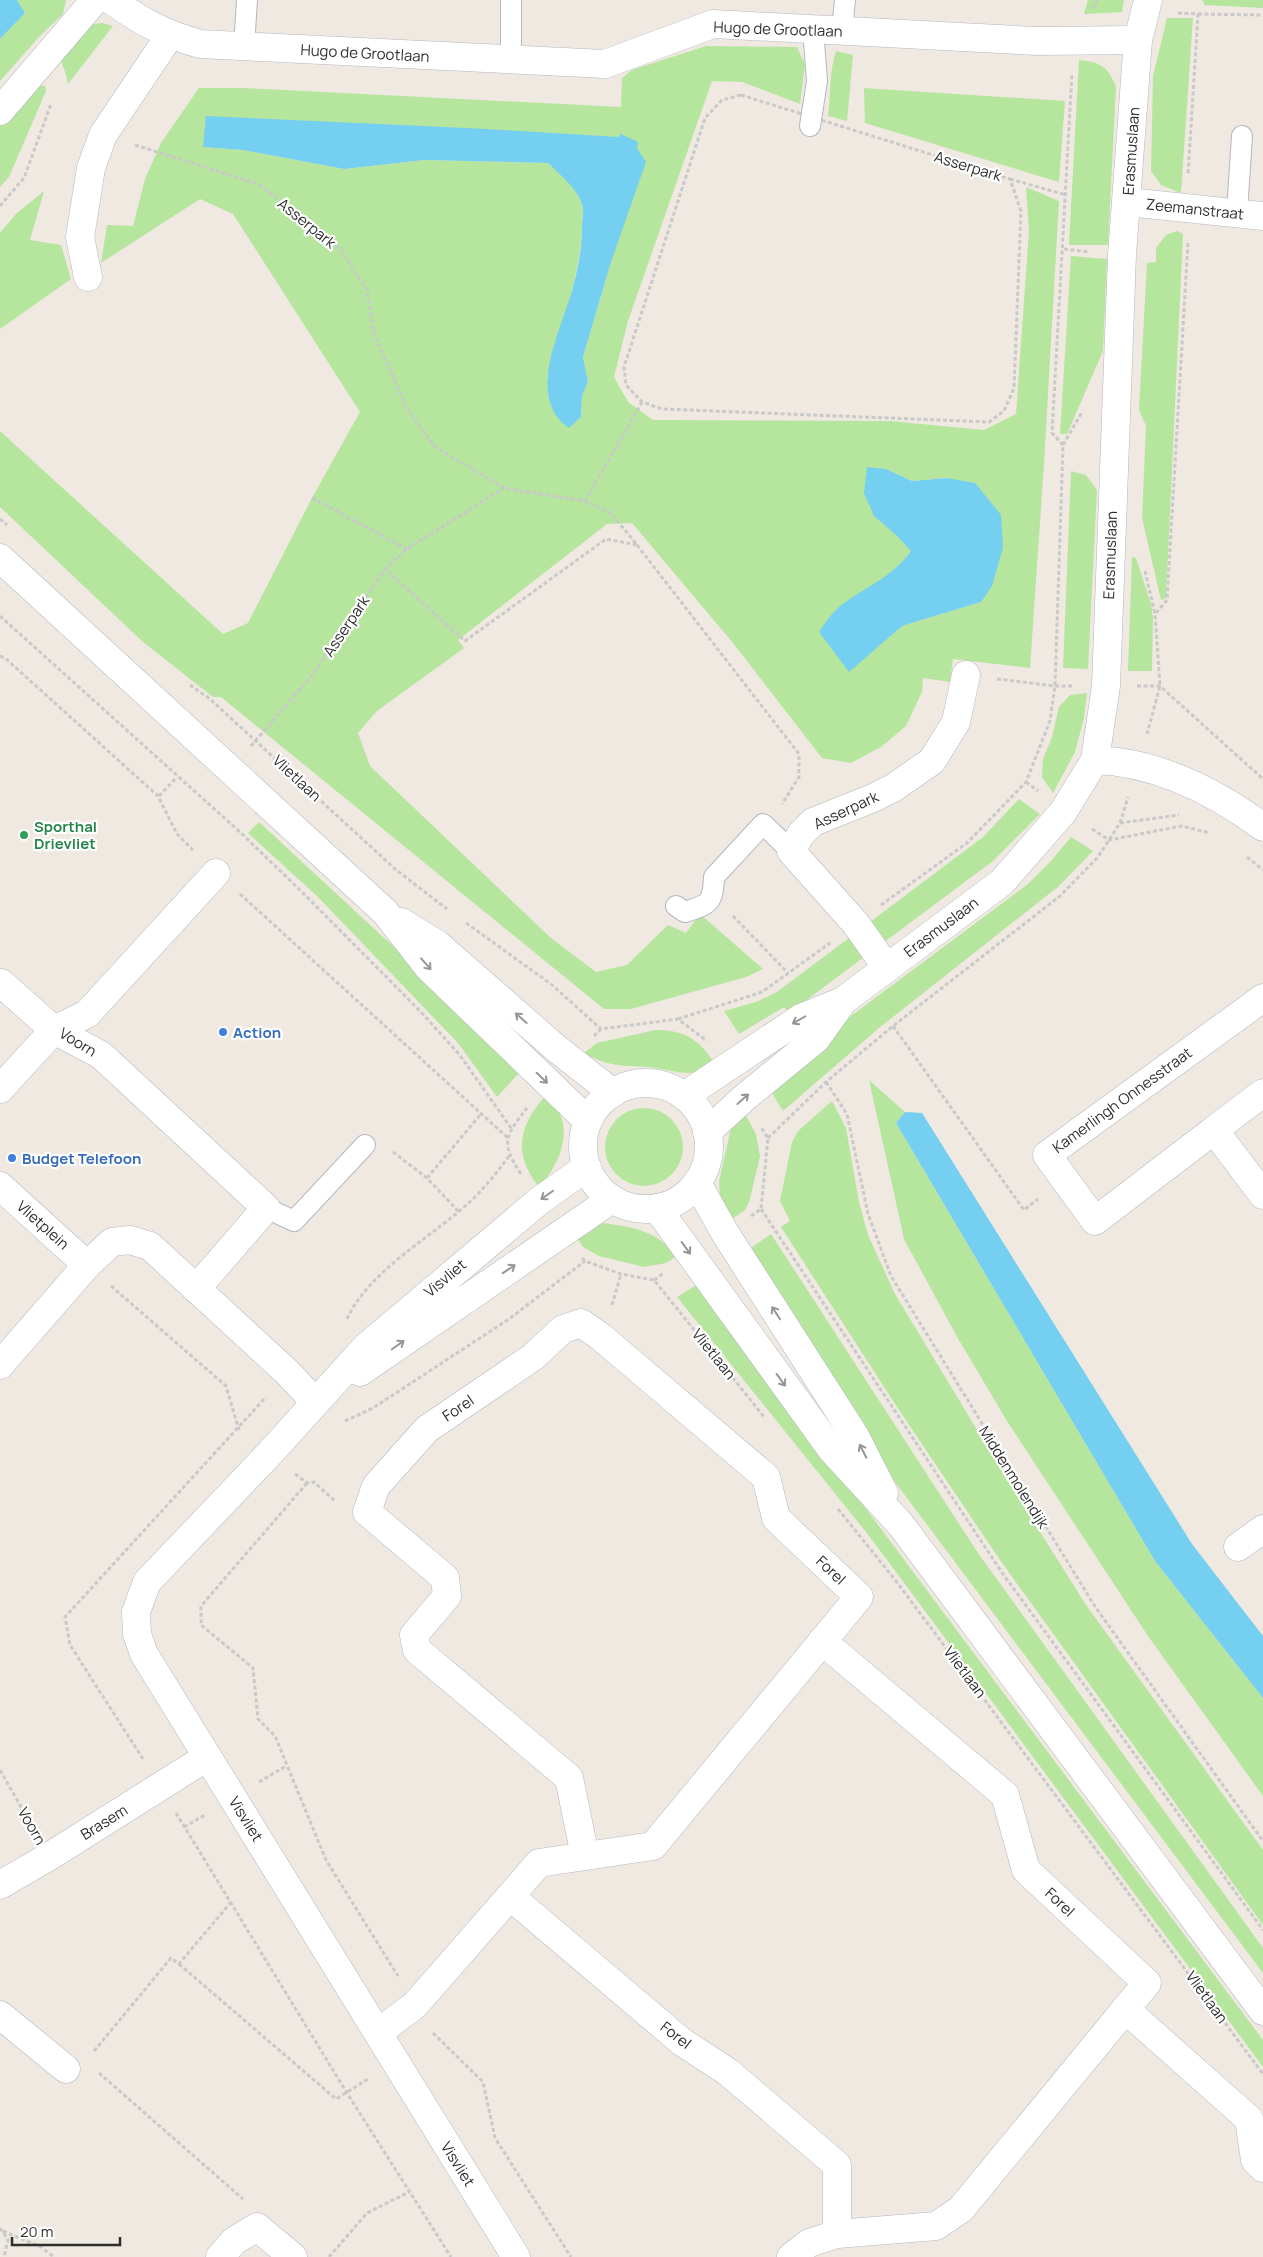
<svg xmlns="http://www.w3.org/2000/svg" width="1263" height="2257" font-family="Manrope,sans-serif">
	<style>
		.green { fill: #b6e59e; fill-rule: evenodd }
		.water { fill: #75cff0 }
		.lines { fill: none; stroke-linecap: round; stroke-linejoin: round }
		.service-casing { stroke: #b4b7c1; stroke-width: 22 }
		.pedestrian-casing { stroke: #b4b7c1; stroke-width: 29 }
		.minor-casing { stroke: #b4b7c1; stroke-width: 29 }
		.tertiary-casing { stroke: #b4b7c1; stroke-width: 29 }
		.path { stroke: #c9c9c9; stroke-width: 3; stroke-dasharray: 4 2.5; stroke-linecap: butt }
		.service { stroke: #fff; stroke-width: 20 }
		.pedestrian { stroke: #fff; stroke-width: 28 }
		.minor { stroke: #fff; stroke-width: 28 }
		.tertiary { stroke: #fff; stroke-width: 28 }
		.oneway { stroke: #969696 }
		.leisure-dot { fill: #2e9e5b; stroke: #fff; stroke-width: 2 }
		.shop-dot { fill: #3f7fe0; stroke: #fff; stroke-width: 2 }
		.labels { text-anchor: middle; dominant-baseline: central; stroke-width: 4.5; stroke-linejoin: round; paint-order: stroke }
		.street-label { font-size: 15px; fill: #2e2e2e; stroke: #fff }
		.leisure-label { font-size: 15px; font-weight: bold; fill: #27864d; stroke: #fff; text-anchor: start }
		.shop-label { font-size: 15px; font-weight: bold; fill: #366cbe; stroke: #fff; text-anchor: start }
	</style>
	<rect width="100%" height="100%" fill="#efe9e1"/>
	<!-- green -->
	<g class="green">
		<path d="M17 0H66L63 14 39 37 0 81V39L25 13Z"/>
		<path d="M1088 0H1124L1122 12 1084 14Z"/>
		<path d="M1202 0H1263V8L1205 5Z"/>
		<path d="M1167 18H1193L1181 193 1161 185 1151 171 1153 76Z"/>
		<path d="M102 23 113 26 68 84C67 74 62 66 60 56L87 25Z"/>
		<path d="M706 46 797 47 805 64 800 104 742 82 712 81 628 321 614 377 628 402 653 420 890 421 984 430 1016 414 1029 231 1026 187 1059 201 1044 464 1030 668 953 659 950 682 923 678 922 692 906 726 881 747 851 763 822 758 733 643 632 523 607 524 458 640 464 648 377 711 358 733 370 766 551 938 596 972 627 965 668 925 686 933 700 914 763 969 746 977 631 1009H604L221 697H213L143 642 0 507V431L223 634 248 623 312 498 360 412 233 214 200 199 101 263 107 225 133 226 145 179 161 143 199 88H243L621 107 622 78 632 70ZM618 137 611 262 583 357 588 382 582 396 581 417 547 378C560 327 581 277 582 224 582 218 584 210 582 204 578 188 560 174 548 163L424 160 344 169 243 150 204 147ZM886 469 912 481 947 478 981 602 902 626 840 607C864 590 894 576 911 551L896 535Z"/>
		<path d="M836 51 853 55 847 121 828 116C831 93 829 72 836 51Z"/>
		<path d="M1079 60C1101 62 1108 67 1116 87L1108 245H1069Z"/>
		<path d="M36 85 45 86 46 91 9 177 0 187V124Z"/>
		<path d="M864 88 1065 101 1059 182 865 123Z"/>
		<path d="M44 191 30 240 61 245 71 279 0 329V233L16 214Z"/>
		<path d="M1177 231 1183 234 1166 598 1161 600 1142 518 1146 426 1139 410 1147 263 1156 262V248L1166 235Z"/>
		<path d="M1071 256 1107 259 1103 351 1067 434H1060Z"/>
		<path d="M1071 471 1086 475 1097 490 1088 669 1063 668Z"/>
		<path d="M1132 557 1136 558 1151 604 1153 618 1152 671H1128Z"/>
		<path d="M1087 693 1084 718 1075 752 1053 793 1042 777 1043 759 1052 737 1059 707 1070 695Z"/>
		<path d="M1019 799 1040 814 993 861 789 1013 784 1007 739 1034 724 1011 756 1002 777 992 983 837Z"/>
		<path d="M259 822 409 961 521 1071 497 1097 458 1043 319 898 248 833Z"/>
		<path d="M1071 837 1093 851 1059 886 879 1028 783 1111 770 1090 851 1016 1028 884 1052 860Z"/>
		<path d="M656 1030C685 1030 700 1040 715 1064 710 1067 704 1071 698 1072 683 1075 670 1070 655 1068 626 1064 611 1069 584 1053L597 1043Z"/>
		<path d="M869 1080 905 1112 896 1123 1155 1561 1263 1698V1796L1148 1636 1007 1421 956 1335 904 1239Z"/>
		<path d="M547 1094C552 1100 557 1107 560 1114 571 1139 556 1169 539 1187 512 1153 519 1125 547 1094Z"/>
		<path d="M832 1101 846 1128 859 1202 868 1235 895 1294 1000 1468 1086 1605 1263 1850V1925L1000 1560 895 1404 781 1227 790 1221 780 1201 792 1142 798 1131Z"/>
		<circle cx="644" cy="1147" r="39"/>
		<path d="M744 1112 756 1134 760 1157 749 1202 745 1210 729 1221 720 1196 719 1182 731 1128Z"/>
		<path d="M604 1223C636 1228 655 1230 677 1256L666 1263 644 1267 599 1256 583 1247 575 1235 594 1225Z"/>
		<path d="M771 1234 978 1553 1263 1948V1973L862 1438 748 1250Z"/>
		<path d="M698 1284 1263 2040V2067L870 1537 677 1297Z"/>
	</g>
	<!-- water -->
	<g class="water">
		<path d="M0 0H17L25 13 0 39Z"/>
		<path d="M206 116 487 129 618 137 621 134 638 142 637 148 646 162 611 262 583 357 588 382 582 396 581 417 569 428C524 397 562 329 573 287 578 268 582 247 582 227 582 220 584 210 582 204 577 188 560 175 548 163L424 160 344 169 243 150 203 147Z"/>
		<path d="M867 467 886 469 912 481 947 478 975 483 1001 515 1003 548 992 586 981 602 902 626 849 672 819 632C825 623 831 614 839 607 863 588 893 577 911 551L896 535 874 516 864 493Z"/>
		<path d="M905 1112 922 1113 1192 1544 1263 1636V1698L1155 1561 896 1123Z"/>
	</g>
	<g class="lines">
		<!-- service casing -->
		<g class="service-casing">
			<g id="service">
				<path d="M511 0V59"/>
				<path d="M842 30 845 0"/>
				<path d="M244 47 247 0"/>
				<path d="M810 126 817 81 813 29"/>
				<path d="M1237 212 1242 136"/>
				<path d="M676 906 685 912C709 904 713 904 714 877L763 824 791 851"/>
				<path d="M266 1208 294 1221 365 1145"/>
			</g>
		</g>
		<!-- pedestrian casing -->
		<g class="pedestrian-casing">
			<g id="pedestrian">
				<path d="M0 1089 54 1030 87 1014 216 873"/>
				<path d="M0 1186 87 1265"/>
			</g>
		</g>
		<!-- minor casing -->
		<g class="minor-casing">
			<g id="minor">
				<path d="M111 0C142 22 164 34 200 44L605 64 713 24 1037 41 1138 40"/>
				<path d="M0 111 95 0"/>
				<path d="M1128 202 1263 216"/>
				<path d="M88 277 80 237 91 168 103 135 170 35"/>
				<path d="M1095 760C1157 762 1214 791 1263 827"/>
				<path d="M887 968 856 924 791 851 801 834 813 822 873 798 893 788 932 761 956 722 966 675"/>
				<path d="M1 983 54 1030 101 1055 266 1208 196 1289"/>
				<path d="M1263 998 1047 1155 1095 1221 1214 1130 1263 1195"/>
				<path d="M684 1096 801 1018 843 1001 1002 882 1063 812 1095 760 1106 686 1122 255 1138 40 1148 0"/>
				<path d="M1214 1130 1263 1093"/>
				<path d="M707 1132 744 1098 816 1039 843 1001"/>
				<path d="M0 1365 87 1265 112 1242 130 1240 150 1246 287 1372 315 1402"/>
				<path d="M360 1372 612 1199"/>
				<path d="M1238 1547 1263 1529"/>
				<path d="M0 1885 50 1856 207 1757"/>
				<path d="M511 1897 682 2042 728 2072 837 2165V2234"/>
				<path d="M1125 2009 1249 2119 1255 2160 1263 2168"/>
				<path d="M0 2015 66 2069"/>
				<path d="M378 2033 415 2005 539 1863 653 1846 859 1597 776 1518 766 1477 601 1337 581 1323 563 1329 533 1357 427 1429 376 1486 367 1512 445 1578 447 1596 414 1635 417 1650 569 1778 585 1856"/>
				<path d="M220 2257 234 2241 257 2227 293 2257"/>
				<path d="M516 2257 144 1654 137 1634 136 1612 147 1582 270 1453 366 1347 539 1201 587 1167"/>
				<path d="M791 2257 809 2243 837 2234 936 2226 961 2209 1147 1983 1026 1870 1005 1795 822 1641"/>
			</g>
		</g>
		<!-- tertiary casing -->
		<g class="tertiary-casing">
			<g id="tertiary">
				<path d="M0 558 385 912 428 967 588 1121"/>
				<path d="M401 922 437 944 557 1049 613 1093"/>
				<circle cx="646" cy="1146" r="63"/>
				<path d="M697 1183 725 1233 855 1436 884 1493"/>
				<path d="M657 1208 832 1450 901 1525 1263 2011"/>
			</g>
		</g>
		<!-- path -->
		<g class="path">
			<path d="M1092 8 1095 6 1097 0"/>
			<path d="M1178 13 1198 14 1188 175"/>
			<path d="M1198 14 1263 15"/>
			<path d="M741 95 1010 179 1021 211 1014 388 1004 411 989 422 662 409 642 402 626 385 624 367 705 118 722 100Z"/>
			<path d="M135 145 258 184 301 215 340 249 367 290 374 333 407 409 434 446 504 488 585 501 611 513 637 545 606 539 465 641 385 569"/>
			<path d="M1010 179 1066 195"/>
			<path d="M0 206 24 178 51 104"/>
			<path d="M1064 249 1090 252"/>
			<path d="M1063 445 1052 433 1072 73"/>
			<path d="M312 498 407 549"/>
			<path d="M585 501 642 402"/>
			<path d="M0 519 7 525"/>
			<path d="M637 545 799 754V777L782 804"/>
			<path d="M1145 571 1155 614 1160 686 1147 734"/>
			<path d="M1156 613 1167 600 1188 242"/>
			<path d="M0 616 241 833 303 893 420 1011 459 1054 511 1128"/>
			<path d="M0 656 5 658 158 796 177 834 193 850"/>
			<path d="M997 679 1055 686H1073"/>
			<path d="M190 685 210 699 395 869 447 909"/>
			<path d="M1137 686H1160L1263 779"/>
			<path d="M251 746 313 674 385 569 407 549 504 488"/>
			<path d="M1026 782 1038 791"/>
			<path d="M159 796 177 777"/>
			<path d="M1120 823 1179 815"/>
			<path d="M1092 829 1109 840 1182 826 1210 833"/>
			<path d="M1247 857 1263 870"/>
			<path d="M240 894 508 1138"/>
			<path d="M881 905 967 843 1026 782 1050 721 1055 686 1063 445 1082 412"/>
			<path d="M733 916 788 973"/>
			<path d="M466 923 551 984 601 1029"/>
			<path d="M678 1019 762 992 830 943"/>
			<path d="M893 1026 1024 1210 1038 1199"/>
			<path d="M594 1036 601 1029 678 1019 707 1041"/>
			<path d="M826 1082 847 1114 868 1214 891 1276 1096 1608 1263 1841"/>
			<path d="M768 1138 826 1082 893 1026 1060 896 1098 857 1120 823 1128 797"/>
			<path d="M393 1152 427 1178 459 1212"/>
			<path d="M521 1174C500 1143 505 1136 527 1108"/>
			<path d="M427 1178 481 1114"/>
			<path d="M761 1209 1003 1574 1263 1930"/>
			<path d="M751 1216 761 1209 768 1138 761 1127"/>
			<path d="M582 1258 585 1261 621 1274 654 1280 765 1418"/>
			<path d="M654 1280 664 1273"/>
			<path d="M111 1286 226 1386 239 1430"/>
			<path d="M612 1305 621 1274"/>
			<path d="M347 1319C367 1275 421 1243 457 1213 478 1196 494 1177 509 1156"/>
			<path d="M345 1421 373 1408 509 1319 585 1261"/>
			<path d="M295 1474 307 1483 314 1482 336 1502"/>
			<path d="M307 1483 201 1606V1625L253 1668 258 1719 275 1736 326 1860 398 1976"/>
			<path d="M838 1509 896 1581 1263 2074"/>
			<path d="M143 1759 70 1645 65 1617 266 1397"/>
			<path d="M0 1770 33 1828"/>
			<path d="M259 1782 286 1766"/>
			<path d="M176 1813 347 2093 451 2257"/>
			<path d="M184 1827 205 1815"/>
			<path d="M179 1964 336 2099 368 2079"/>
			<path d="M433 2033 483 2082 495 2138 571 2257"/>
			<path d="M94 2051 171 1958 179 1964 231 1902"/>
			<path d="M99 2073 243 2199"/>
			<path d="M0 2228 8 2240 4 2257"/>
			<path d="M3 2231 41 2247 54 2257"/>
			<path d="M329 2257 367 2213 409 2192"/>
		</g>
		<!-- service -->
		<use href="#service" class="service"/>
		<!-- pedestrian -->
		<use href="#pedestrian" class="pedestrian"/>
		<!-- minor -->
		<use href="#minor" class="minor"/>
		<!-- tertiary -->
		<use href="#tertiary" class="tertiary"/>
	</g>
	<!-- one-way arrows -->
	<defs><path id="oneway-shaft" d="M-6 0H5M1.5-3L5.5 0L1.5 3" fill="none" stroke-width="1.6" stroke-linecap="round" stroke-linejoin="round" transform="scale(1.25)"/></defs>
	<g class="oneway">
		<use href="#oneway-shaft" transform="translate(426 964) rotate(49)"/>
		<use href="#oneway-shaft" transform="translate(521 1018) rotate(-139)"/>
		<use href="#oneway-shaft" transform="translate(799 1020) rotate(150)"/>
		<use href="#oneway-shaft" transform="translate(542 1078) rotate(44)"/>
		<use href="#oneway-shaft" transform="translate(743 1099) rotate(-42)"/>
		<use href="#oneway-shaft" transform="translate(547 1195) rotate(145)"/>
		<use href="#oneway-shaft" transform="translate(686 1248) rotate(54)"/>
		<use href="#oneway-shaft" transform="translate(509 1269) rotate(-34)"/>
		<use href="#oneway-shaft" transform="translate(776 1313) rotate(-123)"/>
		<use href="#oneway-shaft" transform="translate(398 1345) rotate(-35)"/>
		<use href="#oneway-shaft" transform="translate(781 1380) rotate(54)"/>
		<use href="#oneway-shaft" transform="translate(863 1451) rotate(-117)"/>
	</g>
	<!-- markers -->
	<circle class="leisure-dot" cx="24" cy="835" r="5"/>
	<g class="shop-dot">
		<circle cx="223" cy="1032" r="5"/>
		<circle cx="12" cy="1158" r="5"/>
	</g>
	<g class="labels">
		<!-- street labels -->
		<g class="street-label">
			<text transform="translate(778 29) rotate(2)">Hugo de Grootlaan</text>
			<text transform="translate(365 53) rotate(3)">Hugo de Grootlaan</text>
			<text transform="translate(1131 151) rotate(-86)">Erasmuslaan</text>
			<text transform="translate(968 166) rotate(17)">Asserpark</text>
			<text transform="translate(1195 209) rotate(6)">Zeemanstraat</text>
			<text transform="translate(307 223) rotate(39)">Asserpark</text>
			<text transform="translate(1110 555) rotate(-88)">Erasmuslaan</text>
			<text transform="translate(346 626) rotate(-56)">Asserpark</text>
			<text transform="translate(297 778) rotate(43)">Vlietlaan</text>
			<text transform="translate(846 810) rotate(-25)">Asserpark</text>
			<text transform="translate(941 927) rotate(-37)">Erasmuslaan</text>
			<text transform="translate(78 1042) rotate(31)">Voorn</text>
			<text transform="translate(1122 1100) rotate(-36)">Kamerlingh Onnesstraat</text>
			<text transform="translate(43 1225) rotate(42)">Vlietplein</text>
			<text transform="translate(445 1278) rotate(-40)">Visvliet</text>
			<text transform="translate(714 1354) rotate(51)">Vlietlaan</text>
			<text transform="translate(458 1408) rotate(-34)">Forel</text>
			<text transform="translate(1014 1477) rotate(58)">Middenmolendijk</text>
			<text transform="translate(831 1570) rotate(43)">Forel</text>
			<text transform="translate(965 1672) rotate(53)">Vlietlaan</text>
			<text transform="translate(246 1819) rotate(58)">Visvliet</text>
			<text transform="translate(104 1822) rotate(-32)">Brasem</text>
			<text transform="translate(32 1826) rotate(60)">Voorn</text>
			<text transform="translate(1060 1902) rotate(43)">Forel</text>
			<text transform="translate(1207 1997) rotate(54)">Vlietlaan</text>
			<text transform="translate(676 2035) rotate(38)">Forel</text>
			<text transform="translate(458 2164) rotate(58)">Visvliet</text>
		</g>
		<!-- leisure labels -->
		<g class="leisure-label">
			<text x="34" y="826">Sporthal<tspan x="34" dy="17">Drievliet</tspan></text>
		</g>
		<!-- shop labels -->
		<g class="shop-label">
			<text x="233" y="1032">Action</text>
			<text x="22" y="1158">Budget Telefoon</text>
		</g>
	</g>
	<!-- scale -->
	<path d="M12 2237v8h108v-8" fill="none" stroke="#2e2e2e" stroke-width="2.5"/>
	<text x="20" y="2237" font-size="15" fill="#2e2e2e" stroke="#ffffff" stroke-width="4" paint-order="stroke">20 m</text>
</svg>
